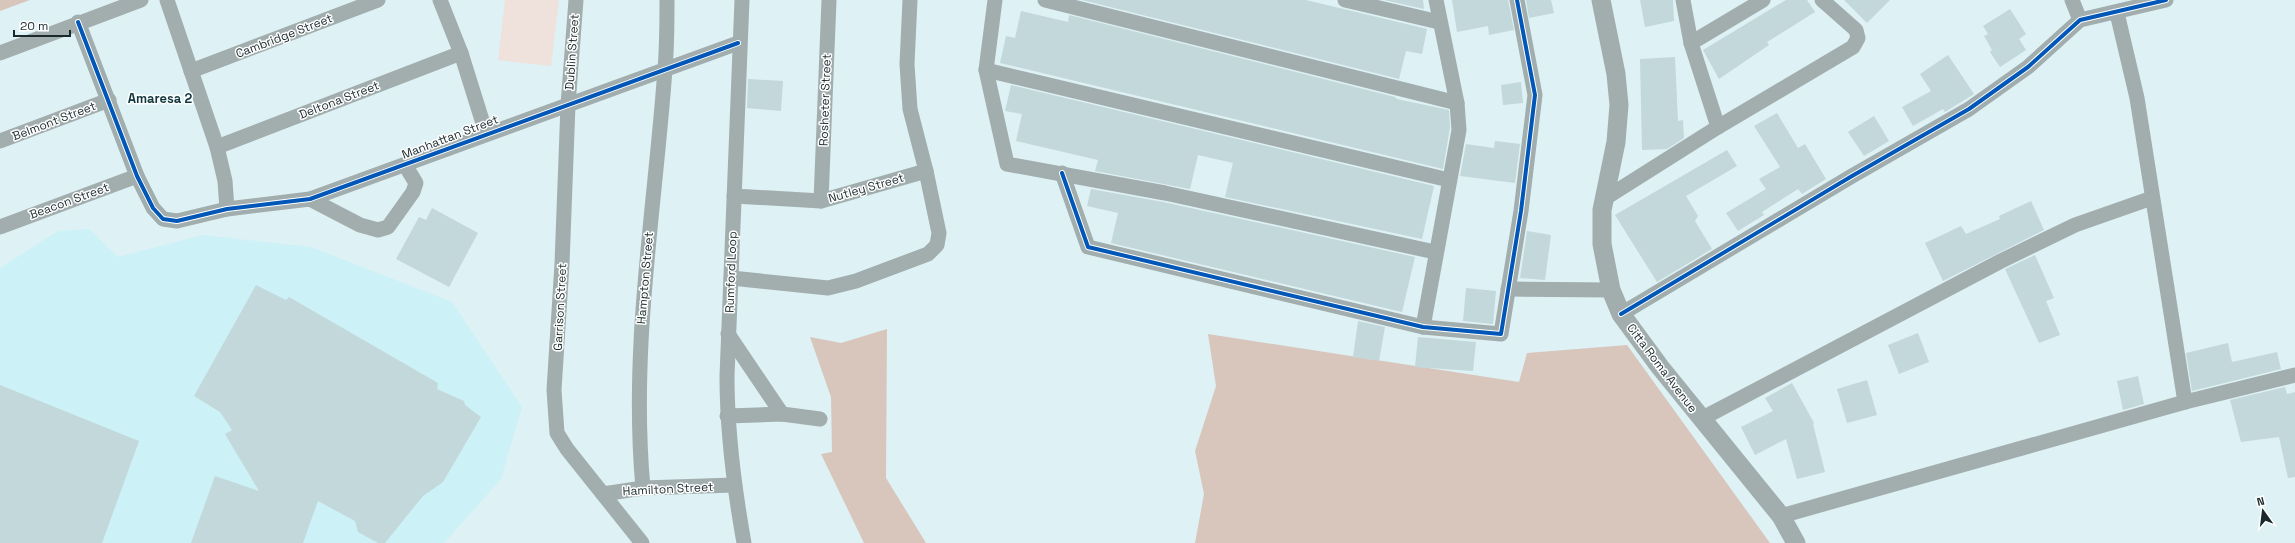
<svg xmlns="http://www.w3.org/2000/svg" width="2295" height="543" font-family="'Space Grotesk',sans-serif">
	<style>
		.built { fill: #ccf1f7 }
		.green { fill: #efe1db }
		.forest { fill: #d8c6bd }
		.building { fill: #c3d8db }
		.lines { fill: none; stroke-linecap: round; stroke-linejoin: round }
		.minor { stroke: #a2adae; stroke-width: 15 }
		.tertiary { stroke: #a2adae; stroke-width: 19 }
		.cycleway-casing { stroke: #fff; stroke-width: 6 }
		.cycleway { stroke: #0057b8; stroke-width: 4 }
		.labels { text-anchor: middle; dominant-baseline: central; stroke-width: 3; stroke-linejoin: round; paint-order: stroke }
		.street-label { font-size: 12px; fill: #1a292c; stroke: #fff }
		.neighbourhood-label { font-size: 13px; font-weight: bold; fill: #12383f; stroke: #fff }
	</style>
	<rect width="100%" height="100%" fill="#def1f4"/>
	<!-- built -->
	<path class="built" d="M89 229 118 257 203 235 311 247 452 302 522 407 501 479 444 543H0V268L58 231Z"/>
	<!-- green -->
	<path class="green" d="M505 0H559L551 66 498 60Z"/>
	<!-- forest -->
	<g class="forest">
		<path d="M0 0H30L0 11Z"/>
		<path d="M887 329 886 478 926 543H864L821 454 832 452 831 397 810 337 841 343Z"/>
		<path d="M1208 334 1519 382 1527 353 1627 345 1770 543H1195L1204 494 1195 451 1216 386Z"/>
	</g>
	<!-- building -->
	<g class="building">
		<path d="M1082 0H1306L1427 29 1422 54 1406 51 1399 79Z"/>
		<path d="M1384 0H1423L1424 9Z"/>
		<path d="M1452 0H1508L1514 30 1489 35 1488 26 1457 32Z"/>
		<path d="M1526 0H1551L1554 13 1529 18Z"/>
		<path d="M1640 0H1673L1674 21 1645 27Z"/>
		<path d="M1786 0H1807L1815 12 1767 42 1769 45 1719 79 1703 50Z"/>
		<path d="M1844 0H1890L1867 23Z"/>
		<path d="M2010 9 2026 34 2019 39 2026 50 2000 67 1990 52 1992 50 1984 36 1988 34 1983 26Z"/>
		<path d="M1021 11 1068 22 1069 15 1395 97 1397 99 1449 110 1450 127 1443 169 1000 63 1006 36 1015 38Z"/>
		<path d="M1948 55 1974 94 1945 112 1943 109 1913 126 1902 107 1931 91 1920 74Z"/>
		<path d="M1675 57 1678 121 1683 120 1684 138 1667 149 1642 150 1640 59Z"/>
		<path d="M748 79 783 81 781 111 747 108Z"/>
		<path d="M1521 82 1523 103 1503 105 1501 85Z"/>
		<path d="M1011 85 1434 186 1422 239 1225 197 1233 163 1198 155 1190 189 1095 171 1098 160 1016 141 1022 114 1005 111Z"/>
		<path d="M1777 113 1798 148 1805 144 1826 179 1802 194 1798 189 1762 212 1764 215 1738 231 1726 213 1766 189 1759 179 1780 167 1754 126Z"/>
		<path d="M1874 116 1889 141 1864 156 1848 132Z"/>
		<path d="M1495 141 1520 144 1515 183 1460 176 1466 144 1494 148Z"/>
		<path d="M1727 150 1737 166 1686 196 1698 216 1695 221 1712 249 1657 282 1615 215Z"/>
		<path d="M1091 189 1163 202 1415 257 1402 312 1111 243 1118 213 1087 206Z"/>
		<path d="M2031 201 2044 230 1943 281 1925 243 1961 226 1966 234 2000 219 1999 216Z"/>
		<path d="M432 208 478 233 449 287 396 259 419 217 426 220Z"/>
		<path d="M1527 231 1551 235 1545 280 1520 278Z"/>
		<path d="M2035 255 2054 298 2046 301 2060 335 2039 343 2005 269Z"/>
		<path d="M256 285 286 300 289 297 438 383 437 389 464 401 465 405 481 417 443 482 423 496 385 543H378L358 532 355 521 318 501 303 543H191L215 476 259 491 225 434 232 430 220 412 194 396Z"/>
		<path d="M1466 288 1496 291 1493 324 1463 321Z"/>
		<path d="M1358 321 1385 327 1379 361 1353 357Z"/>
		<path d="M1918 333 1929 362 1899 374 1888 345Z"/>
		<path d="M1418 337 1476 342 1473 371 1415 367Z"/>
		<path d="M2228 343 2232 362 2277 352 2281 369 2192 391 2186 353Z"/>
		<path d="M2138 376 2144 404 2123 410 2117 381Z"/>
		<path d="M1867 380 1877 415 1847 423 1837 389Z"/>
		<path d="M1792 383 1814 423 1813 424 1825 472 1797 479 1786 439 1755 455 1741 427 1773 411 1765 398Z"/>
		<path d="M0 385 139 441 102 543H0Z"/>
		<path d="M2285 387 2287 394 2295 392V477L2288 478 2279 437 2241 442 2230 400Z"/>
	</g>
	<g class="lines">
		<!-- minor -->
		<g class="minor">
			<path d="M167 0 217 147 225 181 227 209"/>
			<path d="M440 0 461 53 486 133"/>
			<path d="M576 0 568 105 562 264 554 390 557 433 567 449 642 543"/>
			<path d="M742 0 727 376C727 432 734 487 744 543"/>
			<path d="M995 0 986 70 1007 164 1165 193 1435 252"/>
			<path d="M1045 0 1457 103"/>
			<path d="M1345 0 1439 22"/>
			<path d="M1683 0 1691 43 1718 127"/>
			<path d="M2072 0 2080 20"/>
			<path d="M2117 13 2137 98 2185 402"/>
			<path d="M78 22 137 176 153 208 163 219 177 221 227 209 310 199 738 43"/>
			<path d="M1691 43 1763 0"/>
			<path d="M0 53 141 0"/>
			<path d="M986 70 1449 180"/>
			<path d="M191 71 378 0"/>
			<path d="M0 141 109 100"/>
			<path d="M217 147 461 53"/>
			<path d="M1062 173 1088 247 1423 327 1501 334 1521 211 1535 95 1517 0"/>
			<path d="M734 196 821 201 926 171"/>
			<path d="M310 199 360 225 378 230 388 227 413 192 416 183 405 165"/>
			<path d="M1604 199 1718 127 1853 47 1858 38 1856 30 1822 0"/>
			<path d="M821 201 829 0"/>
			<path d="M0 227 137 176"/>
			<path d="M731 278 828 288 856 281 928 254 937 245 939 233 926 171 910 109 907 64 910 0"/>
			<path d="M1508 289 1611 290"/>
			<path d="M1621 314 1852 176 1969 109 2028 67 2080 20 2166 0"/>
			<path d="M1423 327 1459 130 1457 103 1436 0"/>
			<path d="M728 334 782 414"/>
			<path d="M727 416 782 414 820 419"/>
			<path d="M1701 419 2001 261 2075 225 2152 198"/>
			<path d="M643 488C630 348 655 209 665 69 667 46 667 23 667 0"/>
			<path d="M603 494 643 488 734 485"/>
			<path d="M1781 516 2185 402 2295 375"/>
		</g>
		<!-- tertiary -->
		<path class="tertiary" d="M1601 0 1616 74 1619 105 1616 142 1602 210V244L1611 290 1621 314 1660 367 1781 516 1796 543"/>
		<!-- cycleway casing -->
		<g class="cycleway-casing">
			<g id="cycleway">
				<path d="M78 22 137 176 153 208 163 219 177 221 227 209 310 199 738 43"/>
				<path d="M1062 173 1088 247 1423 327 1501 334 1521 211 1535 95 1517 0"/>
				<path d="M1621 314 1852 176 1969 109 2028 67 2080 20 2166 0"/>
			</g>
		</g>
		<!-- cycleway -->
		<use href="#cycleway" class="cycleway"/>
	</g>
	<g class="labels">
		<!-- street labels -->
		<g class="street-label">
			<text transform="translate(284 36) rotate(-21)">Cambridge Street</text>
			<text transform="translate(572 52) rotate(-86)">Dublin Street</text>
			<text transform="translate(339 100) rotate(-21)">Deltona Street</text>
			<text transform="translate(825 100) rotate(-88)">Rosheter Street</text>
			<text transform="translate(54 121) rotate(-21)">Belmont Street</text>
			<text transform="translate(450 137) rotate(-21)">Manhattan Street</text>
			<text transform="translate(866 188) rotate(-16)">Nutley Street</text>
			<text transform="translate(69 201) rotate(-20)">Beacon Street</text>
			<text transform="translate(731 272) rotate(-88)">Rumford Loop</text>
			<text transform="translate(645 278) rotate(-85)">Hampton Street</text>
			<text transform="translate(560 307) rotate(-87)">Garrison Street</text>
			<text transform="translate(1662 368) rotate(53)">Citta Roma Avenue</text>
			<text transform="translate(668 489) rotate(-3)">Hamilton Street</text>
		</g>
		<!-- neighbourhood labels -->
		<g class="neighbourhood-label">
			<text x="160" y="98">Amaresa 2</text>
		</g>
	</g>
	<!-- north arrow -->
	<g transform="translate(2263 511) rotate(346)" stroke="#ffffff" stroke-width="3" paint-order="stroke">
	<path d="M0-3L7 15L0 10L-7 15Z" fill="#1a292c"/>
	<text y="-6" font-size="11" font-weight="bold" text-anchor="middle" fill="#1a292c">N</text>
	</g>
	<!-- scale -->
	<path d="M14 30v6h56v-6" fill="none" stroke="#1a292c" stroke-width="2"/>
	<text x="20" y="30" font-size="12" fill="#1a292c" stroke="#ffffff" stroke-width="3" paint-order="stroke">20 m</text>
</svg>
